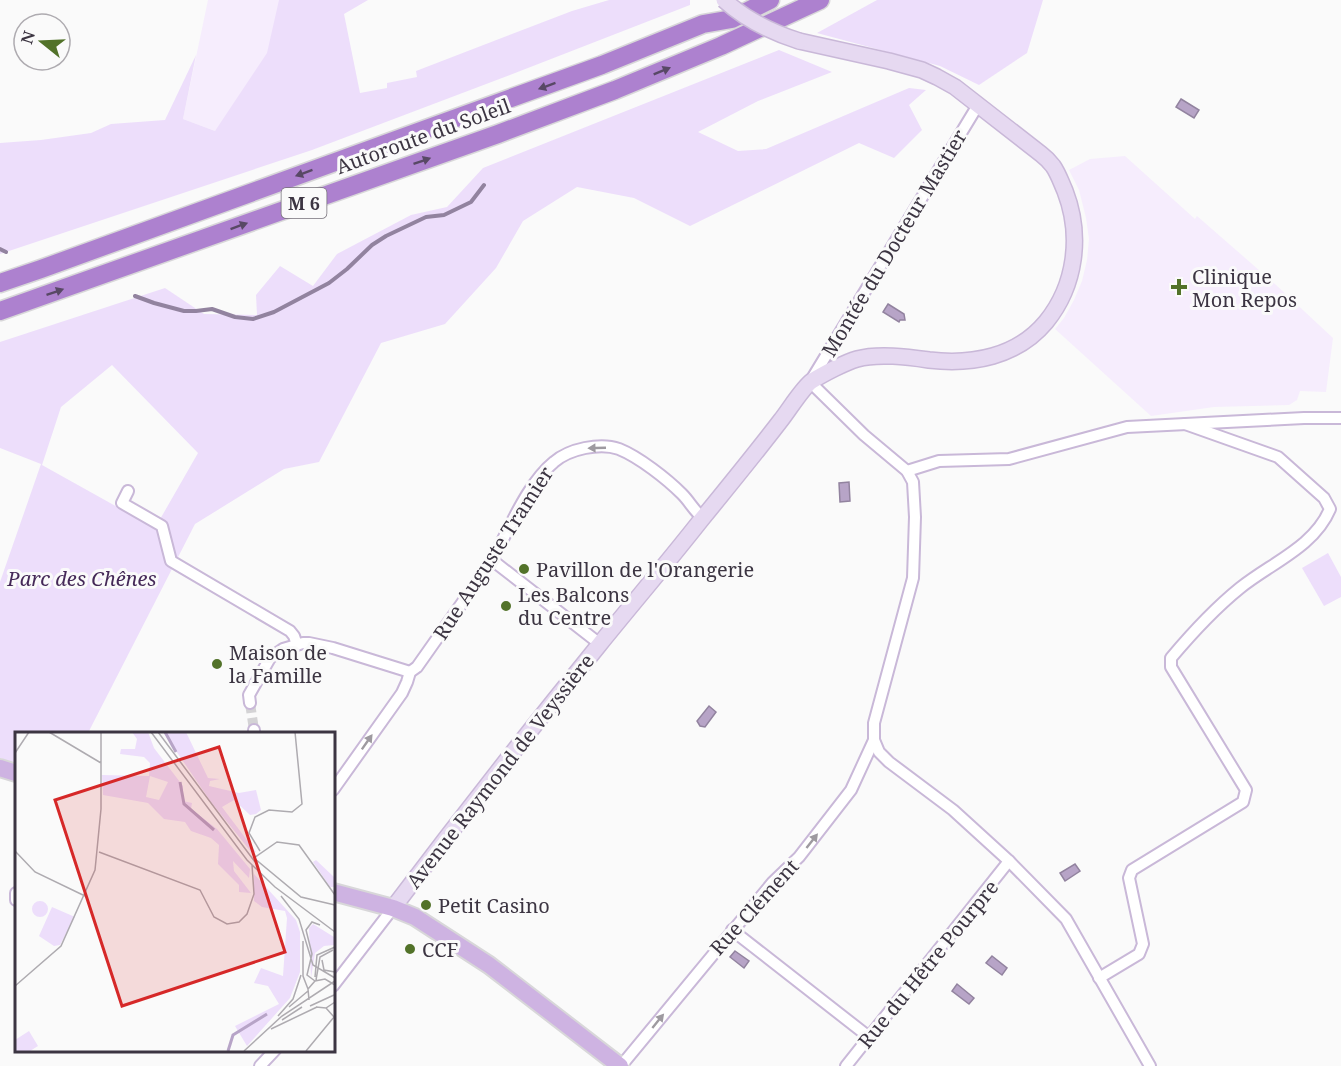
<svg xmlns="http://www.w3.org/2000/svg" width="1341" height="1066" font-family="'Noto Serif',serif">
	<style>
		.built { fill: #f6edfd }
		.green { fill: #eddefb; fill-rule: evenodd }
		.water { fill: #b7a4c7; stroke: #92839f; stroke-width: 1.5 }
		.lines { fill: none; stroke-linecap: round; stroke-linejoin: round }
		.stream { stroke: #92839f; stroke-width: 4 }
		.street-tunnel { stroke: #d4d3d5; stroke-width: 10; stroke-dasharray: 10 5; stroke-linecap: butt }
		.street-casing { stroke: #c9b8d8; stroke-width: 14 }
		.secondary-casing { stroke: #c9b8d8; stroke-width: 18 }
		.primary-casing { stroke: #d8d7d9; stroke-width: 20 }
		.highway-casing { stroke: #d8d7d9; stroke-width: 21 }
		.street { stroke: #fff; stroke-width: 10 }
		.secondary { stroke: #e6d9f1; stroke-width: 15 }
		.primary { stroke: #ceb3e2; stroke-width: 16 }
		.highway { stroke: #ad81cf; stroke-width: 18 }
		.secondary-bridge-casing { stroke: #c9b8d8; stroke-width: 18; stroke-linecap: butt }
		.secondary-bridge { stroke: #e6d9f1; stroke-width: 15 }
		.oneway { fill: #584865 }
		.oneway2 { fill: #9e9aa0 }
		.poi-dot { fill: #527229; stroke: #fafafa; stroke-width: 2 }
		.labels { text-anchor: middle; dominant-baseline: central; stroke-width: 6; stroke-linejoin: round; paint-order: stroke }
		.shield { fill: #fafafa; stroke: #757079; stroke-width: 1.5 }
		.shield-label { font-size: 18px; font-weight: bold; fill: #3c3542 }
		.street-label { font-size: 20px; fill: #3c3542; stroke: #fafafa }
		.poi-label { font-size: 20px; fill: #3c3542; stroke: #fafafa; text-anchor: start }
		.park-label { font-size: 20px; font-style: italic; fill: #452958; stroke: #fafafa }
		.inset-river { fill: none; stroke: #b7a4c7; stroke-width: 3 }
		.inset-road { fill: none; stroke: #aeabb0; stroke-width: 1.5 }
		.view { fill: #d62828; fill-opacity: 0.15; stroke: #d62828; stroke-width: 3 }
		.inset-edge { fill: none; stroke: #3c3542; stroke-width: 3 }
	</style>
	<rect width="100%" height="100%" fill="#fafafa"/>
	<!-- built -->
	<g class="built">
		<path d="M208 0H358L215 131 183 119Z"/>
		<path d="M1125 156 1195 219 1197 216 1275 284 1333 338 1326 392 1300 391 1297 400 1289 405 1214 407 1151 416 1055 329 1064 318 1074 300 1082 281 1087 260 1089 239 1086 218 1079 190 1069 170 1090 159Z"/>
	</g>
	<!-- green -->
	<g class="green">
		<path d="M279 0H368L344 14 360 93 387 88V83L417 77 416 71 572 11 609 0H690V5L502 78 312 150 0 254V143L41 140 91 133 111 124 165 120 196 55 183 119 215 131 267 53Z"/>
		<path d="M877 0H1043L1027 53 979 85 940 66 817 33Z"/>
		<path d="M779 50 832 72 758 101 698 132 738 151 766 149 909 88 926 90 909 105 922 130 894 158 859 143 690 226 634 198 577 187 523 221 496 268 445 324 381 343 319 462 284 469 195 524 88 733H16V764L0 758V582L41 464 0 448V342L165 288 204 314 257 315 256 295 280 266 313 286 337 254 411 215 447 207 483 168ZM112 365 198 453 155 528 42 465 61 407Z"/>
		<path d="M1328 553 1341 577V597L1324 606 1302 568Z"/>
	</g>
	<!-- water -->
	<g class="water">
		<path d="M1181 99 1199 110 1194 118 1176 107Z"/>
		<path d="M888 304 904 314 905 320H900L899 322 883 312Z"/>
		<path d="M849 482 850 501 840 502 839 483Z"/>
		<path d="M709 706 716 712 705 727 700 726 697 721Z"/>
		<path d="M1075 864 1080 871 1065 881 1060 873Z"/>
		<path d="M735 951 749 961 744 968 730 957Z"/>
		<path d="M992 956 1007 968 1002 975 986 963Z"/>
		<path d="M957 984 974 998 969 1004 952 991Z"/>
	</g>
	<g class="lines">
		<!-- stream -->
		<g class="stream">
			<path d="M0 249 6 252"/>
			<path d="M135 296 154 303 184 311H196L212 309 235 317 253 319 274 312 329 283 347 269 372 245 386 236 426 217 444 215 471 202 484 185"/>
		</g>
		<!-- street-tunnel -->
		<path class="street-tunnel" d="M250 703 254 730"/>
		<!-- street casing -->
		<g class="street-casing">
			<g id="street">
				<path d="M978 105 810 382 864 435 907 471 913 482 915 517 913 578 874 723V740L879 752 889 762 953 810 1009 861 1066 919 1150 1066"/>
				<path d="M907 471 939 461 1009 459 1127 427 1304 418H1341"/>
				<path d="M128 491 122 503 162 526 171 561 290 631 294 636 297 645"/>
				<path d="M492 560 600 644"/>
				<path d="M250 703 249 695 270 658 283 649 303 643H309L333 648 410 672"/>
				<path d="M254 730V733"/>
				<path d="M333 790 402 693 407 682 410 672 417 667C434 643 450 620 467 596 476 584 486 571 493 558 510 528 527 484 554 462 569 449 600 442 619 449 639 457 667 479 682 494 690 502 694 511 703 518"/>
				<path d="M16 893V900"/>
				<path d="M732 930 869 1037"/>
				<path d="M1099 978 1139 954 1143 944 1129 878 1132 870 1243 802 1246 790 1171 667V658C1192 633 1214 609 1240 588 1271 563 1314 547 1330 509L1324 498 1278 457 1185 424"/>
				<path d="M333 986 393 908"/>
				<path d="M260 1066 275 1050"/>
				<path d="M621 1066 773 882 799 857 851 790 874 740"/>
				<path d="M846 1066 1009 861"/>
			</g>
		</g>
		<!-- secondary casing -->
		<g class="secondary-casing">
			<path id="secondary" d="M393 908C460 819 529 731 599 645 633 603 668 562 701 520 728 487 755 454 781 420 789 410 803 387 812 381 823 374 846 362 857 359 878 353 908 357 929 360 972 365 1017 357 1046 322 1076 285 1082 235 1065 191 1061 182 1058 173 1053 166 1049 161 1045 157 1041 154L955 87 937 77 922 70 889 61 799 41"/>
		</g>
		<!-- primary casing -->
		<g class="primary-casing">
			<g id="primary">
				<path d="M0 768 16 773"/>
				<path d="M333 892 393 908 415 917 489 965 620 1066"/>
			</g>
		</g>
		<!-- highway casing -->
		<g class="highway-casing">
			<g id="highway">
				<path d="M0 283 41 269 602 65 703 24 732 19 770 0"/>
				<path d="M0 311 498 134 615 90 721 46 820 0"/>
			</g>
		</g>
		<!-- street -->
		<use href="#street" class="street"/>
		<!-- secondary -->
		<use href="#secondary" class="secondary"/>
		<!-- primary -->
		<use href="#primary" class="primary"/>
		<!-- highway -->
		<use href="#highway" class="highway"/>
		<!-- secondary-bridge casing -->
		<g class="secondary-bridge-casing">
			<path id="secondary-bridge" d="M724 0C746 20 771 32 799 41"/>
		</g>
		<!-- secondary-bridge -->
		<use href="#secondary-bridge" class="secondary-bridge"/>
	</g>
	<!-- one-way arrows -->
	<defs><path id="oneway-solid" d="M-6-.8H1V-3.2L6.5 0L1 3.2V.8H-6Z" transform="scale(1.5)"/></defs>
	<g class="oneway">
		<use href="#oneway-solid" transform="translate(662 71) rotate(-22)"/>
		<use href="#oneway-solid" transform="translate(547 86) rotate(160)"/>
		<use href="#oneway-solid" transform="translate(422 161) rotate(-19)"/>
		<use href="#oneway-solid" transform="translate(304 173) rotate(160)"/>
		<use href="#oneway-solid" transform="translate(239 226) rotate(-20)"/>
		<use href="#oneway-solid" transform="translate(55 292) rotate(-19)"/>
	</g>
	<g class="oneway2">
		<use href="#oneway-solid" transform="translate(597 448) rotate(178)"/>
		<use href="#oneway-solid" transform="translate(367 742) rotate(-55)"/>
		<use href="#oneway-solid" transform="translate(812 841) rotate(-52)"/>
		<use href="#oneway-solid" transform="translate(658 1021) rotate(-51)"/>
	</g>
	<!-- markers -->
	<g class="poi-dot">
		<path d="M1176 278h6v6h6v6h-6v6h-6v-6h-6v-6h6z"/>
		<circle cx="524" cy="569" r="6"/>
		<circle cx="506" cy="606" r="6"/>
		<circle cx="217" cy="664" r="6"/>
		<circle cx="426" cy="905" r="6"/>
		<circle cx="410" cy="949" r="6"/>
	</g>
	<g class="labels">
		<!-- shield labels -->
		<rect class="shield" x="281.5" y="188" width="45" height="30" rx="4.5"/>
		<g class="shield-label">
			<text x="304" y="203">M 6</text>
		</g>
		<!-- street labels -->
		<g class="street-label">
			<text transform="translate(423 136) rotate(-20)">Autoroute du Soleil</text>
			<text transform="translate(894 243) rotate(-59)">Montée du Docteur Mastier</text>
			<text transform="translate(493 553) rotate(-57)">Rue Auguste Tramier</text>
			<text transform="translate(500 771) rotate(-52)">Avenue Raymond de Veyssière</text>
			<text transform="translate(754 907) rotate(-48)">Rue Clément</text>
			<text transform="translate(928 964) rotate(-51)">Rue du Hêtre Pourpre</text>
		</g>
		<!-- poi labels -->
		<g class="poi-label">
			<text x="1192" y="276">Clinique<tspan x="1192" dy="23">Mon Repos</tspan></text>
			<text x="536" y="569">Pavillon de l'Orangerie</text>
			<text x="518" y="594">Les Balcons<tspan x="518" dy="23">du Centre</tspan></text>
			<text x="229" y="652">Maison de<tspan x="229" dy="23">la Famille</tspan></text>
			<text x="438" y="905">Petit Casino</text>
			<text x="422" y="949">CCF</text>
		</g>
		<!-- park labels -->
		<g class="park-label">
			<text x="82" y="578">Parc des Chênes</text>
		</g>
	</g>
	<!-- overview -->
	<g transform="translate(15 732)">
		<rect width="320" height="320" fill="#fafafa"/>
		<path d="M117 0H133L139 16 168 54V69L177 71 176 77 202 97 235 137 234 146 218 129 219 139 236 161 224 160V153L203 132 204 113 196 106 176 99 170 90 149 87 133 71 88 63 87 43 134 44 135 31 129 25 105 22 106 17H120L122 7ZM135 44 153 50 144 68 131 65ZM148 0H171L193 46 205 47 195 49 194 54 224 61 241 58 246 78 241 82 235 83 219 68 207 75 241 120 237 121 196 70ZM301 128 319 145V155H315L298 130ZM239 142 281 188 285 200V240L275 266 232 314 220 294 264 272 253 254 239 251 246 236 268 244 272 186 270 179 247 175 239 169ZM17 177a8 8 0 1 1 16 0a8 8 0 1 1-16 0ZM37 175 60 185 45 213 39 214 24 204ZM298 192 319 205V213L309 214 300 221 296 246 294 196ZM14 299 23 314 15 319H0V308Z" fill="#eddefb" fill-rule="evenodd"/>
		<path class="inset-river" d="M150 0 161 20M165 50 169 72 199 98M213 319 218 303 252 282"/>
		<path class="inset-road" d="M34 0 86 31M136 0 232 128 260 155 320 200M143 0 240 130M0 21 14 0M0 119 20 140 70 164M245 119 234 101 240 85 254 78 277 80 287 72 280 0M84 120 185 158 199 185 212 192 224 190 232 182 239 162 237 133M239 126 262 110 284 113 320 163M239 126 286 165 320 173M266 164 284 187 298 233 320 246M288 209V244L293 257M307 228 309 238 320 240M300 245 302 223 320 215M301 248 305 225 318 218M300 249 292 243 297 222 291 198 297 190 305 193M0 254 46 214 80 138 86 77V0M294 268 293 257 300 249 310 247 320 253M295 274 319 263M274 275 293 259M301 275 311 276 320 270M263 284 278 267 286 243M267 288 287 275M256 297 302 275M229 319 267 284 320 249M291 319 319 285 311 276"/>
		<path class="view" d="M204 15 270 220 107 274 40 68Z"/>
		<rect width="320" height="320" class="inset-edge"/>
	</g>
	<!-- north arrow -->
	<g transform="translate(42 42) rotate(288)"><circle r="28" fill="#fafafa" stroke="#aeabb0" stroke-width="1.5"/>
	<path d="M0-4.5L10 22L0 15L-10 22Z" fill="#527229"/>
	<text y="-9" font-size="16" font-weight="bold" text-anchor="middle" fill="#3c3542">N</text>
	</g>
</svg>
